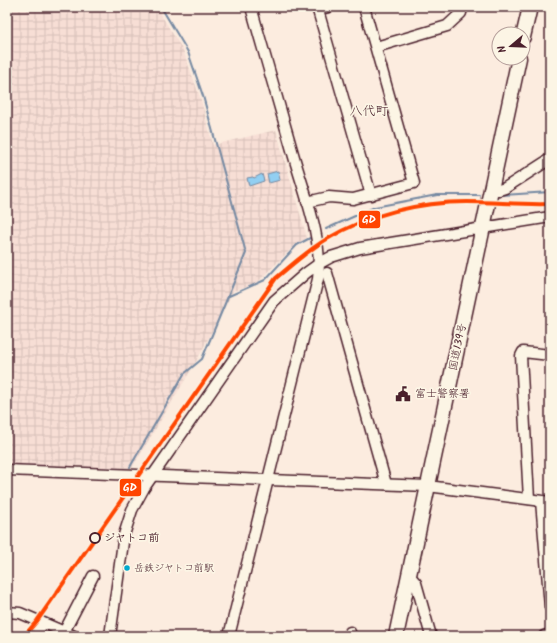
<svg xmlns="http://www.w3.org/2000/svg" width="557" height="643" font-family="Kalam,'Klee One',sans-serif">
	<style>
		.industrial { fill: url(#industrial-grid) }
		.water { fill: #92cff2; stroke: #7589a2 }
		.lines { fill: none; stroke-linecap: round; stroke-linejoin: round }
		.stream { stroke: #7589a2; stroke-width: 2 }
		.minor-casing { stroke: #4a1f2b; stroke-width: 13 }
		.highway-casing { stroke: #4a1f2b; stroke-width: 17 }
		.minor { stroke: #fcf5e5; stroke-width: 10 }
		.highway { stroke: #fcf5e5; stroke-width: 14 }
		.rail-1-casing { stroke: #fcf5e5; stroke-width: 7 }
		.rail-1 { stroke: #ff4500; stroke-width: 4 }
		.stop-dot { fill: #fcf5e5; stroke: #4a1f2b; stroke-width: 2 }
		.bus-dot { fill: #00a9ce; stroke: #fcf5e5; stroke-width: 1.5 }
		.labels { text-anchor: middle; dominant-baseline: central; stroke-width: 3.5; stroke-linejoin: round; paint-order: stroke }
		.bus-label { font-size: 10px; fill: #4a1f2b; stroke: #fcf5e5; text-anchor: start }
		.street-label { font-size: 11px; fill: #4a1f2b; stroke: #fcf5e5 }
		.poi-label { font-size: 11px; fill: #4a1f2b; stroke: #fcf5e5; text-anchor: start }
		.stop-label { font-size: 11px; font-weight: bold; fill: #4a1f2b; stroke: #fcf5e5; text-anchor: start }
		.quarter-label { font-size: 13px; fill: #4a1f2b; stroke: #fcf5e5 }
		.line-badge { stroke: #fcf5e5; stroke-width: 1.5 }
		.badge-label { font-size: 11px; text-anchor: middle; font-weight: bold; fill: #fff }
	</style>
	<defs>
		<pattern id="industrial-grid" width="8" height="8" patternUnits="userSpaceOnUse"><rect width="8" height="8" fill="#f7ded5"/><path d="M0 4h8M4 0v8" fill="none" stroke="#d5beb7"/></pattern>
	</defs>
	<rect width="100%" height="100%" fill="#fcecdf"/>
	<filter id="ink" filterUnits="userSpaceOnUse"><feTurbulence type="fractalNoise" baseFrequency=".025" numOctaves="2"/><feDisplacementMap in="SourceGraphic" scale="8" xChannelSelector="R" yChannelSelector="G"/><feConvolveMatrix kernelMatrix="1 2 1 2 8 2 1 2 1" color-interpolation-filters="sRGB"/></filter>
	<g filter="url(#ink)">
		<!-- industrial -->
		<path class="industrial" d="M7 7H156L183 50 201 100 213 145 276 130 307 238 295 245 256 284 233 291 197 360 132 468 7 464Z"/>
		<!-- water -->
		<g class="water">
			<path d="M278 171 280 180 269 183 267 174Z"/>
			<path d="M262 174 264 181 249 186 247 178 253 177 254 178Z"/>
		</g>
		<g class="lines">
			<!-- stream -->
			<g class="stream">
				<path d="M501 195 550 192"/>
				<path d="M326 229 375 207 437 195H479"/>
				<path d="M229 296 265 280 297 245 310 238"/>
				<path d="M130 467 184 374 202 359 246 253 203 96 188 52 161 7"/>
			</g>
			<!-- minor casing -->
			<g class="minor-casing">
				<g id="minor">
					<path d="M317 7 371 195"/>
					<path d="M318 10 328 7"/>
					<path d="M376 47 447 26 461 13 462 7"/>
					<path d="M491 190H499L505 188 550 159"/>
					<path d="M307 202 329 197 353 199 414 183 364 7"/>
					<path d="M327 273 386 484"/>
					<path d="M7 470 428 486 550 502"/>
					<path d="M529 499 521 356 523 352 550 355"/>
					<path d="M541 501 550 607"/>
					<path d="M408 574 416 583 431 636"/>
					<path d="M7 612 20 613 74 636"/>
					<path d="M64 632 93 576"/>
					<path d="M350 632 351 636"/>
					<path d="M36 636 42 624"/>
					<path d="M110 636 124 535 132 510 144 488 274 301 306 273 320 263 331 257 360 248 550 217"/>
					<path d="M229 636 318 279C323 238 305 196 294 157 280 107 265 57 251 7"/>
					<path d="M544 636 550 634"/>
				</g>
			</g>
			<!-- highway casing -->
			<g class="highway-casing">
				<g id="highway">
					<path d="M523 37 530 7"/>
					<path d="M396 636 519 58"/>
				</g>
			</g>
			<!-- minor -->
			<use href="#minor" class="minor"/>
			<!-- highway -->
			<use href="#highway" class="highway"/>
			<!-- rail-1 casing -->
			<g class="rail-1-casing">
				<path id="rail-1" d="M24 636 37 621 276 278C293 264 308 250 327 239 369 214 419 202 467 202 495 202 522 205 550 204"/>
			</g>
			<!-- rail-1 -->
			<use href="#rail-1" class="rail-1"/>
		</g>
	</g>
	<!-- icons -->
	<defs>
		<g id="civic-bare" transform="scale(1.2)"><path d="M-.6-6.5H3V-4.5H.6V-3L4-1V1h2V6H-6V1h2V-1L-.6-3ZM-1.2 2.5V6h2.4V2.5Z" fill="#4a1f2b" stroke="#fcf5e5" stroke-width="2.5" paint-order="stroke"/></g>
	</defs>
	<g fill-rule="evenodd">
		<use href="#civic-bare" x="403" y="394"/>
	</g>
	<!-- markers -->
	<circle class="stop-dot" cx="95" cy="538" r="5"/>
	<circle class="bus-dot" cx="127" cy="568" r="3.5"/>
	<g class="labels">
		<!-- bus labels -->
		<g class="bus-label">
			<text x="134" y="568">岳鉄ジヤトコ前駅</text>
		</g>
		<!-- street labels -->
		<g class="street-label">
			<text transform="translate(458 347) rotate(-78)">国道139号</text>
		</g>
		<!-- poi labels -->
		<g class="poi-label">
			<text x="415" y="394">富士警察署</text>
		</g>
		<!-- stop labels -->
		<g class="stop-label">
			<text x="104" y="538">ジヤトコ前</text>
		</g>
		<!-- quarter labels -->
		<g class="quarter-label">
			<text x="369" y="111">八代町</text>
		</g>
	</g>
	<g class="line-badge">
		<rect x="358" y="210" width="23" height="19" rx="4" fill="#ff4500"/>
		<rect x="119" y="478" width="23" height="19" rx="4" fill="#ff4500"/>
	</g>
	<g class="badge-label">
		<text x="369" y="223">GD</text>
		<text x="130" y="491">GD</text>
	</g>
	<!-- margin -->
	<rect width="557" height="643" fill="none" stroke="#fcf5e5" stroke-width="24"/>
	<rect x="12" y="12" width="533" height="619" fill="none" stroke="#4a1f2b" stroke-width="1.5" filter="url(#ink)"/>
	<!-- north arrow -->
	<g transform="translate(511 46) rotate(251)"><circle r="19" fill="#fcf5e5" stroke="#b59f9b"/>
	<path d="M0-3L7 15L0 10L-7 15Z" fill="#4a1f2b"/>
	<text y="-6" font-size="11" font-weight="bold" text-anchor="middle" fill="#4a1f2b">N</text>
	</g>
</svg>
